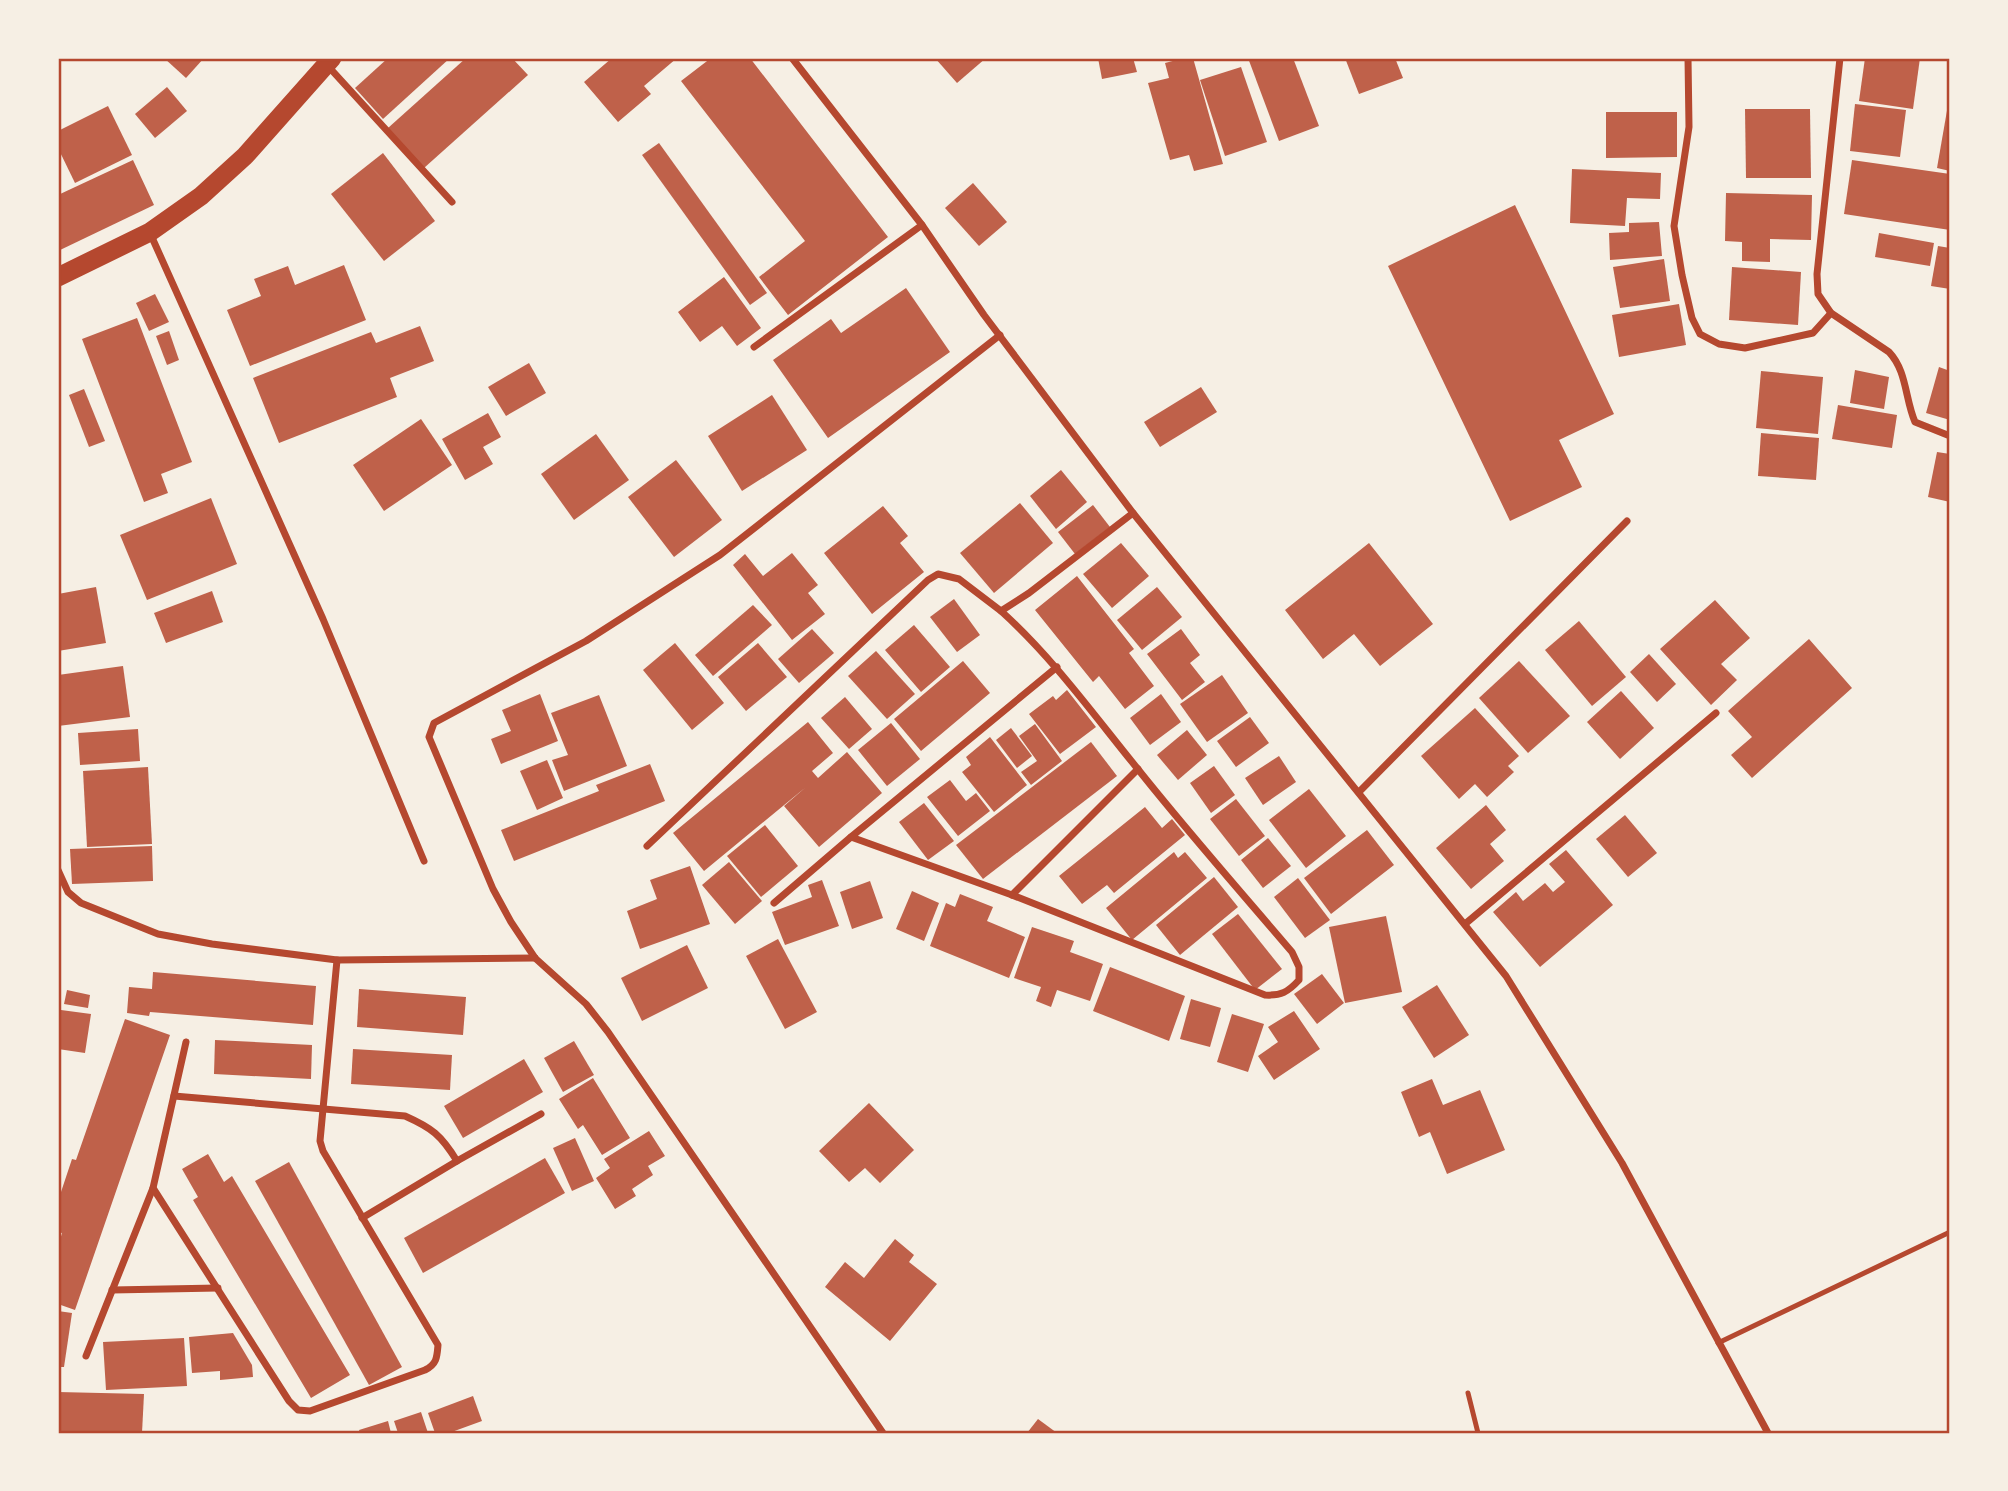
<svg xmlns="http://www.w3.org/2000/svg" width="2008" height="1491" font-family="Cabin,sans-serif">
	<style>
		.building { fill: #bf614a }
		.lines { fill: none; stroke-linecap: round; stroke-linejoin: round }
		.service { stroke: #b5482f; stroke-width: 5 }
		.minor { stroke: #b5482f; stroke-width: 7 }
		.trunk { stroke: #b5482f; stroke-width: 19 }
		.neatline { fill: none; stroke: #b5482f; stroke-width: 2.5 }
	</style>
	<rect width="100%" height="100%" fill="#f6efe4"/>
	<!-- building -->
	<g class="building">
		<path d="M164 58H204L186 78Z"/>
		<path d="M388 58H450L383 119 355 88Z"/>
		<path d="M466 58H512L528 75 424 168 388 128Z"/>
		<path d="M612 58H677L644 86 651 94 618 122 584 82Z"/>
		<path d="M711 58H750L888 237 788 315 759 277 805 241 681 81Z"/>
		<path d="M935 58H986L957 83Z"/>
		<path d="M1098 58H1133L1137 72 1102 79Z"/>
		<path d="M1184 58H1193L1223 164 1194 171 1189 155 1170 160 1148 83 1169 78 1165 63Z"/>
		<path d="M1248 58H1293L1319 126 1279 141Z"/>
		<path d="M1345 58H1395L1403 78 1359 94Z"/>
		<path d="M1865 58H1920L1913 109 1859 101Z"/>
		<path d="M1241 67 1267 142 1225 156 1200 80Z"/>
		<path d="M167 87 187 111 155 138 135 114Z"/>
		<path d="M1949 99H1950V171L1937 168Z"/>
		<path d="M1855 104 1906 110 1900 157 1850 151Z"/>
		<path d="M108 106 132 155 75 183 58 148V131Z"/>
		<path d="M1745 109H1810L1811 178H1746Z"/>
		<path d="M1606 112H1677V157L1606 158Z"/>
		<path d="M659 143 767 293 750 305 642 155Z"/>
		<path d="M383 153 435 221 384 261 331 194Z"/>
		<path d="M133 160 154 205 58 251V195Z"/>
		<path d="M1852 160 1950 174V230L1844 214Z"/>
		<path d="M1572 169 1661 173 1660 199 1627 198 1625 226 1570 223Z"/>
		<path d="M973 183 1007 222 979 246 945 208Z"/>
		<path d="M1726 193 1812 195 1811 240 1770 239V262L1742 261V242L1725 241Z"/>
		<path d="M1515 205 1614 414 1559 440 1582 487 1510 521 1388 266Z"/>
		<path d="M1659 222 1662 256 1610 260 1609 233 1629 232V223Z"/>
		<path d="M1879 233 1934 243 1930 266 1875 257Z"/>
		<path d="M1938 246 1950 248V289L1931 286Z"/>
		<path d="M1664 259 1670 301 1620 308 1613 267Z"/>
		<path d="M344 265 366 320 250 366 227 310 261 296 254 279 288 266 295 285Z"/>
		<path d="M1732 267 1801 272 1798 325 1729 320Z"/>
		<path d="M724 277 761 328 737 346 722 326 700 342 678 312Z"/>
		<path d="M906 288 950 352 828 438 773 360 831 319 841 333Z"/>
		<path d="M155 294 169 322 149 331 136 303Z"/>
		<path d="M1679 304 1686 345 1619 357 1612 315Z"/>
		<path d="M137 318 192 462 161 474 168 493 144 502 82 339Z"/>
		<path d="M420 326 434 361 390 378 397 397 279 443 253 378 371 332 376 343Z"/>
		<path d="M169 331 179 360 167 365 156 336Z"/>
		<path d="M529 363 546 393 506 416 488 387Z"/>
		<path d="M1939 367 1950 371V420L1926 413Z"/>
		<path d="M1855 370 1889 377 1884 409 1850 403Z"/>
		<path d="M1761 371 1823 377 1818 434 1756 428Z"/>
		<path d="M1201 387 1217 412 1160 447 1144 422Z"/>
		<path d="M84 389 105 441 89 447 69 395Z"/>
		<path d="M772 395 807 450 742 491 708 436Z"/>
		<path d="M1838 405 1897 415 1892 448 1832 439Z"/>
		<path d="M488 413 501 437 483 447 493 464 465 480 442 439Z"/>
		<path d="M421 419 452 465 384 511 353 465Z"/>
		<path d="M1761 433 1819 438 1816 480 1758 476Z"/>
		<path d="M596 434 629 480 574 520 541 474Z"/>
		<path d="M1937 452 1950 454V502L1928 497Z"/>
		<path d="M676 460 722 520 674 557 628 497Z"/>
		<path d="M1061 470 1087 502 1056 529 1030 496Z"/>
		<path d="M211 498 237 564 147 600 120 535Z"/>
		<path d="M1020 503 1053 543 994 593 960 553Z"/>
		<path d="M1093 505 1110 527 1075 554 1058 532Z"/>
		<path d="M883 506 908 536 900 543 924 572 872 614 824 553Z"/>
		<path d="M1121 543 1149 576 1112 608 1083 574Z"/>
		<path d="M1369 543 1433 624 1380 666 1354 634 1323 659 1285 610Z"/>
		<path d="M792 553 818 585 808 593 825 614 792 640 733 565 745 554 763 576Z"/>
		<path d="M1077 576 1134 649 1129 653 1154 686 1125 709 1099 676 1093 682 1035 610Z"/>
		<path d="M96 587 106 643 58 651V594Z"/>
		<path d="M1157 587 1182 617 1142 650 1117 620Z"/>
		<path d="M212 591 223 622 166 643 154 613Z"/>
		<path d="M954 599 980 635 957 652 930 617Z"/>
		<path d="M1715 600 1750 638 1721 664 1737 680 1711 705 1660 649Z"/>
		<path d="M753 605 772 625 713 676 695 655Z"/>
		<path d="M1579 621 1626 677 1592 706 1545 650Z"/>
		<path d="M914 625 950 667 921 692 885 650Z"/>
		<path d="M812 629 834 653 799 683 778 659Z"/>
		<path d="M1181 629 1200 655 1190 663 1205 682 1182 700 1147 654Z"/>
		<path d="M1809 639 1852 688 1752 778 1731 755 1752 737 1728 711Z"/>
		<path d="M675 643 724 703 692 730 643 670Z"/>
		<path d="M758 643 787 677 746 711 718 677Z"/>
		<path d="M876 651 915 694 887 719 848 676Z"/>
		<path d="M1649 654 1676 684 1657 702 1630 672Z"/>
		<path d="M963 661 990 693 921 751 894 719Z"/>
		<path d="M1519 661 1570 716 1528 753 1479 698Z"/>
		<path d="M123 666 130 717 58 726V675Z"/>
		<path d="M1222 675 1248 713 1207 742 1180 704Z"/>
		<path d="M1067 690 1096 727 1060 754 1029 714 1053 696 1056 700Z"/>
		<path d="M1621 691 1654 728 1620 759 1587 722Z"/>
		<path d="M540 694 558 741 501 764 491 739 511 731 502 710Z"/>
		<path d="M1161 694 1181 722 1150 745 1130 718Z"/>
		<path d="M599 695 627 766 564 791 552 760 568 755 551 713Z"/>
		<path d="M845 697 872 729 849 749 821 718Z"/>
		<path d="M1475 708 1519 756 1508 766 1514 772 1487 797 1475 784 1459 799 1421 756Z"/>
		<path d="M1250 717 1269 743 1236 767 1217 741Z"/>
		<path d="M808 722 833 753 812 771 818 778 847 752 882 793 819 847 784 806 806 787 704 871 673 833Z"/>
		<path d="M891 723 920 759 887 786 858 750Z"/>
		<path d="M1035 724 1062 761 1031 785 1021 772 1037 761 1019 736Z"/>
		<path d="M1011 728 1032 756 1017 768 996 740Z"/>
		<path d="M138 729 140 761 80 765 78 733Z"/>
		<path d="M1187 730 1207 755 1178 780 1157 755Z"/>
		<path d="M990 737 1027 785 994 812 962 772 971 765 966 757Z"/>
		<path d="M1091 742 1117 776 983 879 956 845Z"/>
		<path d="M1279 756 1296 782 1263 805 1245 778Z"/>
		<path d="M547 760 563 798 537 810 520 771Z"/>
		<path d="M650 764 665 801 514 861 501 830 599 791 596 785Z"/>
		<path d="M1214 766 1235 795 1211 813 1190 783Z"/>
		<path d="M148 767 152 844 87 847 83 771Z"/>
		<path d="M950 780 966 801 976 793 990 811 958 836 927 797Z"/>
		<path d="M1309 789 1346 836 1306 868 1269 820Z"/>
		<path d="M1236 799 1265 836 1239 856 1210 819Z"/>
		<path d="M924 803 954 841 928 860 899 822Z"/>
		<path d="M1486 805 1506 830 1490 844 1504 861 1471 889 1436 848Z"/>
		<path d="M1145 807 1162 828 1172 819 1185 835 1114 893 1107 885 1082 904 1059 876Z"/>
		<path d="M1625 815 1657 853 1628 877 1596 839Z"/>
		<path d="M765 825 798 866 761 897 727 856Z"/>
		<path d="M1367 830 1394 865 1331 914 1304 878Z"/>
		<path d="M1268 838 1291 866 1263 888 1241 860Z"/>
		<path d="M152 846 153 881 72 884 70 849Z"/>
		<path d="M1566 850 1613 905 1540 967 1493 912 1516 892 1523 901 1545 883 1553 892 1565 882 1549 864Z"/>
		<path d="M1174 852 1178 858 1185 852 1207 878 1132 940 1106 908Z"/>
		<path d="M729 862 762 901 735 924 702 885Z"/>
		<path d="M690 866 710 924 640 949 627 911 657 899 650 880Z"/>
		<path d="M1214 877 1238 907 1180 955 1156 925Z"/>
		<path d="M1298 878 1330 920 1305 938 1274 897Z"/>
		<path d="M822 880 839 926 785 945 772 912 812 897 808 885Z"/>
		<path d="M870 881 883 918 852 929 840 892Z"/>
		<path d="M912 891 939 903 924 941 896 929Z"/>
		<path d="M960 894 993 907 987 921 1025 937 1009 978 930 946 946 903 955 907Z"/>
		<path d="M1238 914 1282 969 1255 990 1212 934Z"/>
		<path d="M1386 916 1402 992 1345 1003 1329 927Z"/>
		<path d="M1032 927 1074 941 1070 952 1103 964 1090 1001 1057 990 1051 1007 1036 1001 1041 987 1014 978Z"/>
		<path d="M778 939 817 1012 785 1029 746 956Z"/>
		<path d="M687 945 708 988 642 1021 621 978Z"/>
		<path d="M1110 967 1185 996 1169 1041 1093 1011Z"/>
		<path d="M153 972 316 986 313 1025 150 1012 149 1016 127 1013 129 987 152 989Z"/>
		<path d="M1322 974 1344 1003 1317 1024 1294 994Z"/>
		<path d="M1437 985 1469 1035 1434 1058 1402 1007Z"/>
		<path d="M359 989 466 997 463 1035 357 1027Z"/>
		<path d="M67 990 90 995 88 1008 64 1004Z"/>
		<path d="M1191 999 1221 1008 1210 1047 1180 1039Z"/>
		<path d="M61 1010 91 1014 85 1053 58 1049Z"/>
		<path d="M1294 1011 1320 1049 1274 1080 1258 1056 1278 1042 1268 1027Z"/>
		<path d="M1232 1014 1264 1024 1248 1072 1217 1062Z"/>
		<path d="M125 1019 170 1035 75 1310 58 1304V1247L62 1233 58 1232V1201L72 1159 76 1160Z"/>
		<path d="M215 1040 312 1045 311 1079 214 1074Z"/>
		<path d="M574 1041 594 1075 563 1092 544 1058Z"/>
		<path d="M353 1049 452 1055 450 1090 351 1084Z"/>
		<path d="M524 1059 543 1092 463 1138 444 1106Z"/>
		<path d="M593 1078 630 1138 602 1155 583 1125 578 1129 559 1099Z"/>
		<path d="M1432 1079 1443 1105 1480 1090 1505 1150 1447 1174 1430 1132 1419 1137 1401 1092Z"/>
		<path d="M869 1103 914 1150 880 1183 865 1168 849 1182 819 1151Z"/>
		<path d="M649 1131 665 1156 648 1166 653 1175 632 1189 636 1196 615 1209 596 1178 610 1168 604 1159Z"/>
		<path d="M575 1138 594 1181 572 1191 553 1148Z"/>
		<path d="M208 1154 224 1182 232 1176 350 1375 311 1398 193 1200 198 1197 182 1169Z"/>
		<path d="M545 1158 565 1193 423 1273 404 1238Z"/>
		<path d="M289 1162 402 1367 369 1385 255 1181Z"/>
		<path d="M895 1239 914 1255 909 1262 937 1284 890 1341 825 1287 845 1262 864 1278Z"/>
		<path d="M58 1311 72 1313 64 1367H58Z"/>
		<path d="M233 1333 252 1365 253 1377 220 1380V1371L192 1373 189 1337Z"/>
		<path d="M184 1338 187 1386 106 1390 103 1342Z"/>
		<path d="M58 1392 144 1394 142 1433H58Z"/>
		<path d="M473 1396 482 1421 449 1433H435L428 1413Z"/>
		<path d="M421 1412 428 1433H398L394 1421Z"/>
		<path d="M1038 1419 1057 1433H1027Z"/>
		<path d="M388 1421 391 1433H360L359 1430Z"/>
	</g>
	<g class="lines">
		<!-- service -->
		<g class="service">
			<path d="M1718 1343 1950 1232"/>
			<path d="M1468 1393 1478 1433"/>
		</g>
		<!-- minor -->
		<g class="minor">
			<path d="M792 58 922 225 984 315 1133 513 1506 976 1622 1163 1768 1433"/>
			<path d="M1688 58 1689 127 1674 226 1682 275 1692 318 1700 334 1719 344 1745 348 1813 333 1831 313"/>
			<path d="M1840 58 1817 274 1818 294 1831 313 1889 352C1907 371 1905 399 1915 422L1950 436"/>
			<path d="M327 65 452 202"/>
			<path d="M150 233 323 619 424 861"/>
			<path d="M754 347 922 225"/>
			<path d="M1359 792 1627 521"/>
			<path d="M851 837 1057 667"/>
			<path d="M647 846 928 580 938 574 959 579 1001 611"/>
			<path d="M58 870 68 892 81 903 158 934 212 944 337 960 535 958"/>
			<path d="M1012 895 1138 769"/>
			<path d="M774 903 851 837 1012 895 1265 995C1281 996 1288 992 1299 980V967L1292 952C1240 891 1187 831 1137 768 1093 714 1053 658 1001 611L1029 593 1133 513"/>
			<path d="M1465 924 1716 713"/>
			<path d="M186 1042 153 1188 289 1401 298 1410 310 1411 425 1370C437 1364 437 1357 438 1345L323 1151 320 1141 337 960"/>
			<path d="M174 1096 405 1116C432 1128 441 1135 457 1161L362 1218"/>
			<path d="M457 1161 541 1114"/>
			<path d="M112 1290 218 1288"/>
			<path d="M86 1356 153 1188"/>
			<path d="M883 1433 608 1032 586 1004 535 958 511 922 493 889 429 737 434 723 586 641 720 555 1000 335"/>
		</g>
		<!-- trunk -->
		<path class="trunk" d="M58 277 150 232 201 196 245 156 332 58"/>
	</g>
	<!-- border -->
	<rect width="2008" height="1491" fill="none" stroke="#f6efe4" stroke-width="119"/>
	<rect x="60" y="60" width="1888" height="1372" class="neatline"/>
</svg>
